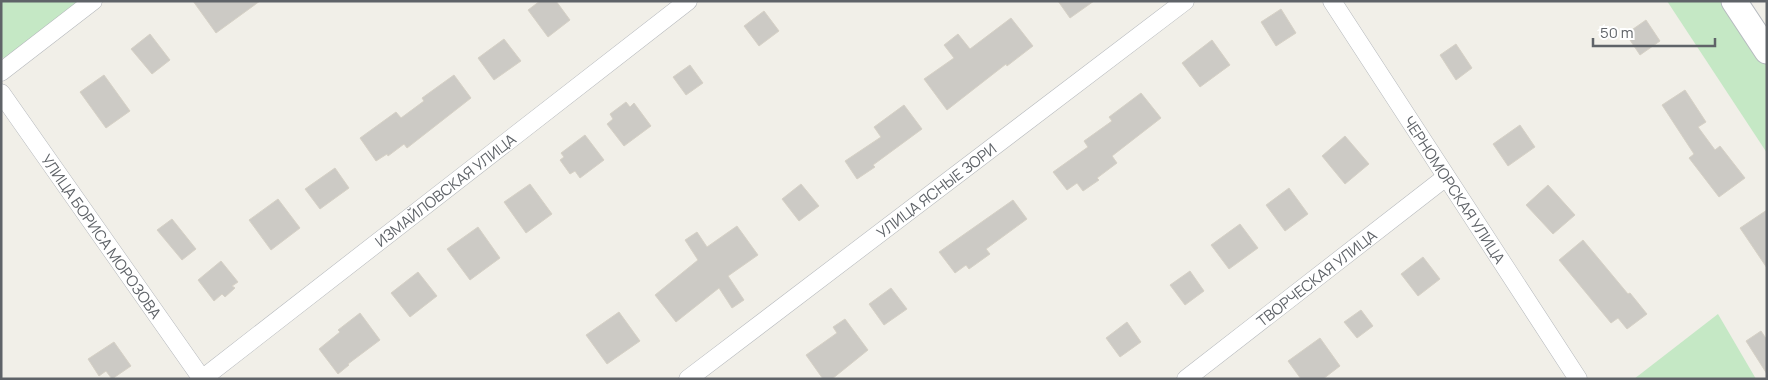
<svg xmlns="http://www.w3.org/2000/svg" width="1768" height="380" font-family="Manrope,sans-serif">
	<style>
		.green { fill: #c5e8c5 }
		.building { fill: #cccac5; stroke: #d6d1c6 }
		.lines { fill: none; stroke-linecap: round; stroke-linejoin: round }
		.street-casing { stroke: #b5b8bc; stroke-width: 19 }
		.secondary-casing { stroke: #b6babf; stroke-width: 27 }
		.street { stroke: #fff; stroke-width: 18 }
		.secondary { stroke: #fff; stroke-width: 25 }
		.labels { text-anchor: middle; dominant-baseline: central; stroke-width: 5; stroke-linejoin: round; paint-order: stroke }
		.street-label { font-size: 15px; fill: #5f6368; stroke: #fff }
	</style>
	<rect width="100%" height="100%" fill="#f1efe8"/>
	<!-- green -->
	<g class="green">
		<path d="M1 1H83L10 57 1 58Z"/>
		<path d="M1667 1H1725L1767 65V153Z"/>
		<path d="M1718 314 1756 379H1634Z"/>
	</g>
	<!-- building -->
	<g class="building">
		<path d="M193 1H260L216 33Z"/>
		<path d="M540 1H556L570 20 548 37 528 10Z"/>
		<path d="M1058 1H1094L1070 18Z"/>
		<path d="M1281 9 1296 33 1276 46 1261 22Z"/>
		<path d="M764 11 779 31 759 46 744 26Z"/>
		<path d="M1011 18 1033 46 1007 66 1006 64 947 110 924 79 954 58 944 45 958 34 970 49Z"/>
		<path d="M1646 20 1660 41 1640 55 1626 34Z"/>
		<path d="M150 34 170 60 152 74 131 49Z"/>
		<path d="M504 39 521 61 494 80 478 58Z"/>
		<path d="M1212 40 1230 65 1200 87 1182 63Z"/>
		<path d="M1456 44 1472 68 1456 80 1440 55Z"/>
		<path d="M690 65 703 83 686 95 673 77Z"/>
		<path d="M104 75 130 111 106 128 80 92Z"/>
		<path d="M454 75 471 98 407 148 404 144 388 156 387 154 376 161 360 138 396 112 401 118 424 101 422 98Z"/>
		<path d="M1685 90 1706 122 1698 127 1715 150 1720 146 1745 178 1719 197 1689 158 1694 154 1662 105Z"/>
		<path d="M1141 93 1161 118 1112 156 1117 163 1097 178 1099 180 1083 191 1077 183 1067 190 1053 172 1088 147 1084 141 1112 121 1109 117Z"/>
		<path d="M626 102 630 107 634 103 651 126 624 146 607 124 613 119 610 114Z"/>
		<path d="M904 105 922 129 873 165 875 167 857 179 845 161 881 137 874 127Z"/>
		<path d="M1520 125 1535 147 1508 166 1493 144Z"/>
		<path d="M585 135 604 160 580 178 575 171 570 174 560 160 564 157 561 153Z"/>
		<path d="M1345 136 1369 164 1345 184 1322 156Z"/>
		<path d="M335 168 349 188 320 209 305 189Z"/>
		<path d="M530 184 552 214 526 233 504 202Z"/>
		<path d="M801 184 819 206 799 221 782 199Z"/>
		<path d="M1548 185 1575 215 1553 234 1526 205Z"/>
		<path d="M1289 188 1308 214 1285 231 1266 205Z"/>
		<path d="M278 199 300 228 271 250 249 220Z"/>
		<path d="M1013 200 1027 219 986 249 990 254 969 269 966 265 955 273 939 252Z"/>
		<path d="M1767 210V268L1740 228Z"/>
		<path d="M172 219 196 249 182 260 157 230Z"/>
		<path d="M1240 224 1258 248 1229 269 1211 245Z"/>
		<path d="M737 226 758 255 728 276 744 300 732 308 719 288 676 322 655 295 698 260 685 240 697 232 707 247Z"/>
		<path d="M478 227 500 258 470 280 447 249Z"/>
		<path d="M1583 240 1628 294 1630 293 1647 314 1627 329 1618 318 1611 323 1559 260Z"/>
		<path d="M1423 257 1440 279 1418 296 1401 274Z"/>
		<path d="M221 261 238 282 232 286 235 288 225 297 222 294 214 301 198 280Z"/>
		<path d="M1190 271 1204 291 1185 305 1170 285Z"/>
		<path d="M418 272 437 296 410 317 391 293Z"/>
		<path d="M891 288 907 309 884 325 869 304Z"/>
		<path d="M1361 310 1373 326 1357 338 1344 322Z"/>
		<path d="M619 312 640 341 607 364 586 335Z"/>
		<path d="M360 313 380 340 348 364 349 365 338 374 319 349 340 332 338 330Z"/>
		<path d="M845 319 868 350 832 379H823L806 355 837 333 833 327Z"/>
		<path d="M1127 322 1141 342 1120 357 1106 338Z"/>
		<path d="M1761 331 1767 340V374L1746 341Z"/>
		<path d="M1320 338 1340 366 1323 379H1301L1288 361Z"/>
		<path d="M114 342 131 366 112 379 106 371 99 376 88 359Z"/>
	</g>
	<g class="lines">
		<!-- street casing -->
		<g class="street-casing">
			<g id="street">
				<path id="s1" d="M1332 1 1578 379"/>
				<path d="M1 72 93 1"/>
				<path id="s2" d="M1 93 202 379"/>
				<path id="s3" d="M202 379 688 1"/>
				<path id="s4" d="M688 379 1185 1"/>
				<path id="s5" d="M1186 379 1446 177"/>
			</g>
		</g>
		<!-- secondary casing -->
		<g class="secondary-casing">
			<path id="secondary" d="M1734 1 1767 51"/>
		</g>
		<!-- street -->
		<use href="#street" class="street"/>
		<!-- secondary -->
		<use href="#secondary" class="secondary"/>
	</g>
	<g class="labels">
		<!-- street labels -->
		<g class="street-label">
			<text stroke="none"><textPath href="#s3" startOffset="308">ИЗМАЙЛОВСКАЯ УЛИЦА</textPath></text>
			<text stroke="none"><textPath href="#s4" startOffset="312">УЛИЦА ЯСНЫЕ ЗОРИ</textPath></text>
			<text stroke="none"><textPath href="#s1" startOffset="225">ЧЕРНОМОРСКАЯ УЛИЦА</textPath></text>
			<text stroke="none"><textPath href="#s2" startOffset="175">УЛИЦА БОРИСА МОРОЗОВА</textPath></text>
			<text stroke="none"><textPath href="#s5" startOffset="165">ТВОРЧЕСКАЯ УЛИЦА</textPath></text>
		</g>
	</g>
	<!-- border -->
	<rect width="1768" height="380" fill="none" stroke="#5f6368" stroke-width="5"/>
	<!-- scale -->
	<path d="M1593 38v8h122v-8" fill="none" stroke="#5f6368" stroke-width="2.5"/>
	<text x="1600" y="38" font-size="15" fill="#5f6368" stroke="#ffffff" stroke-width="4" paint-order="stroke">50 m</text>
</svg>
